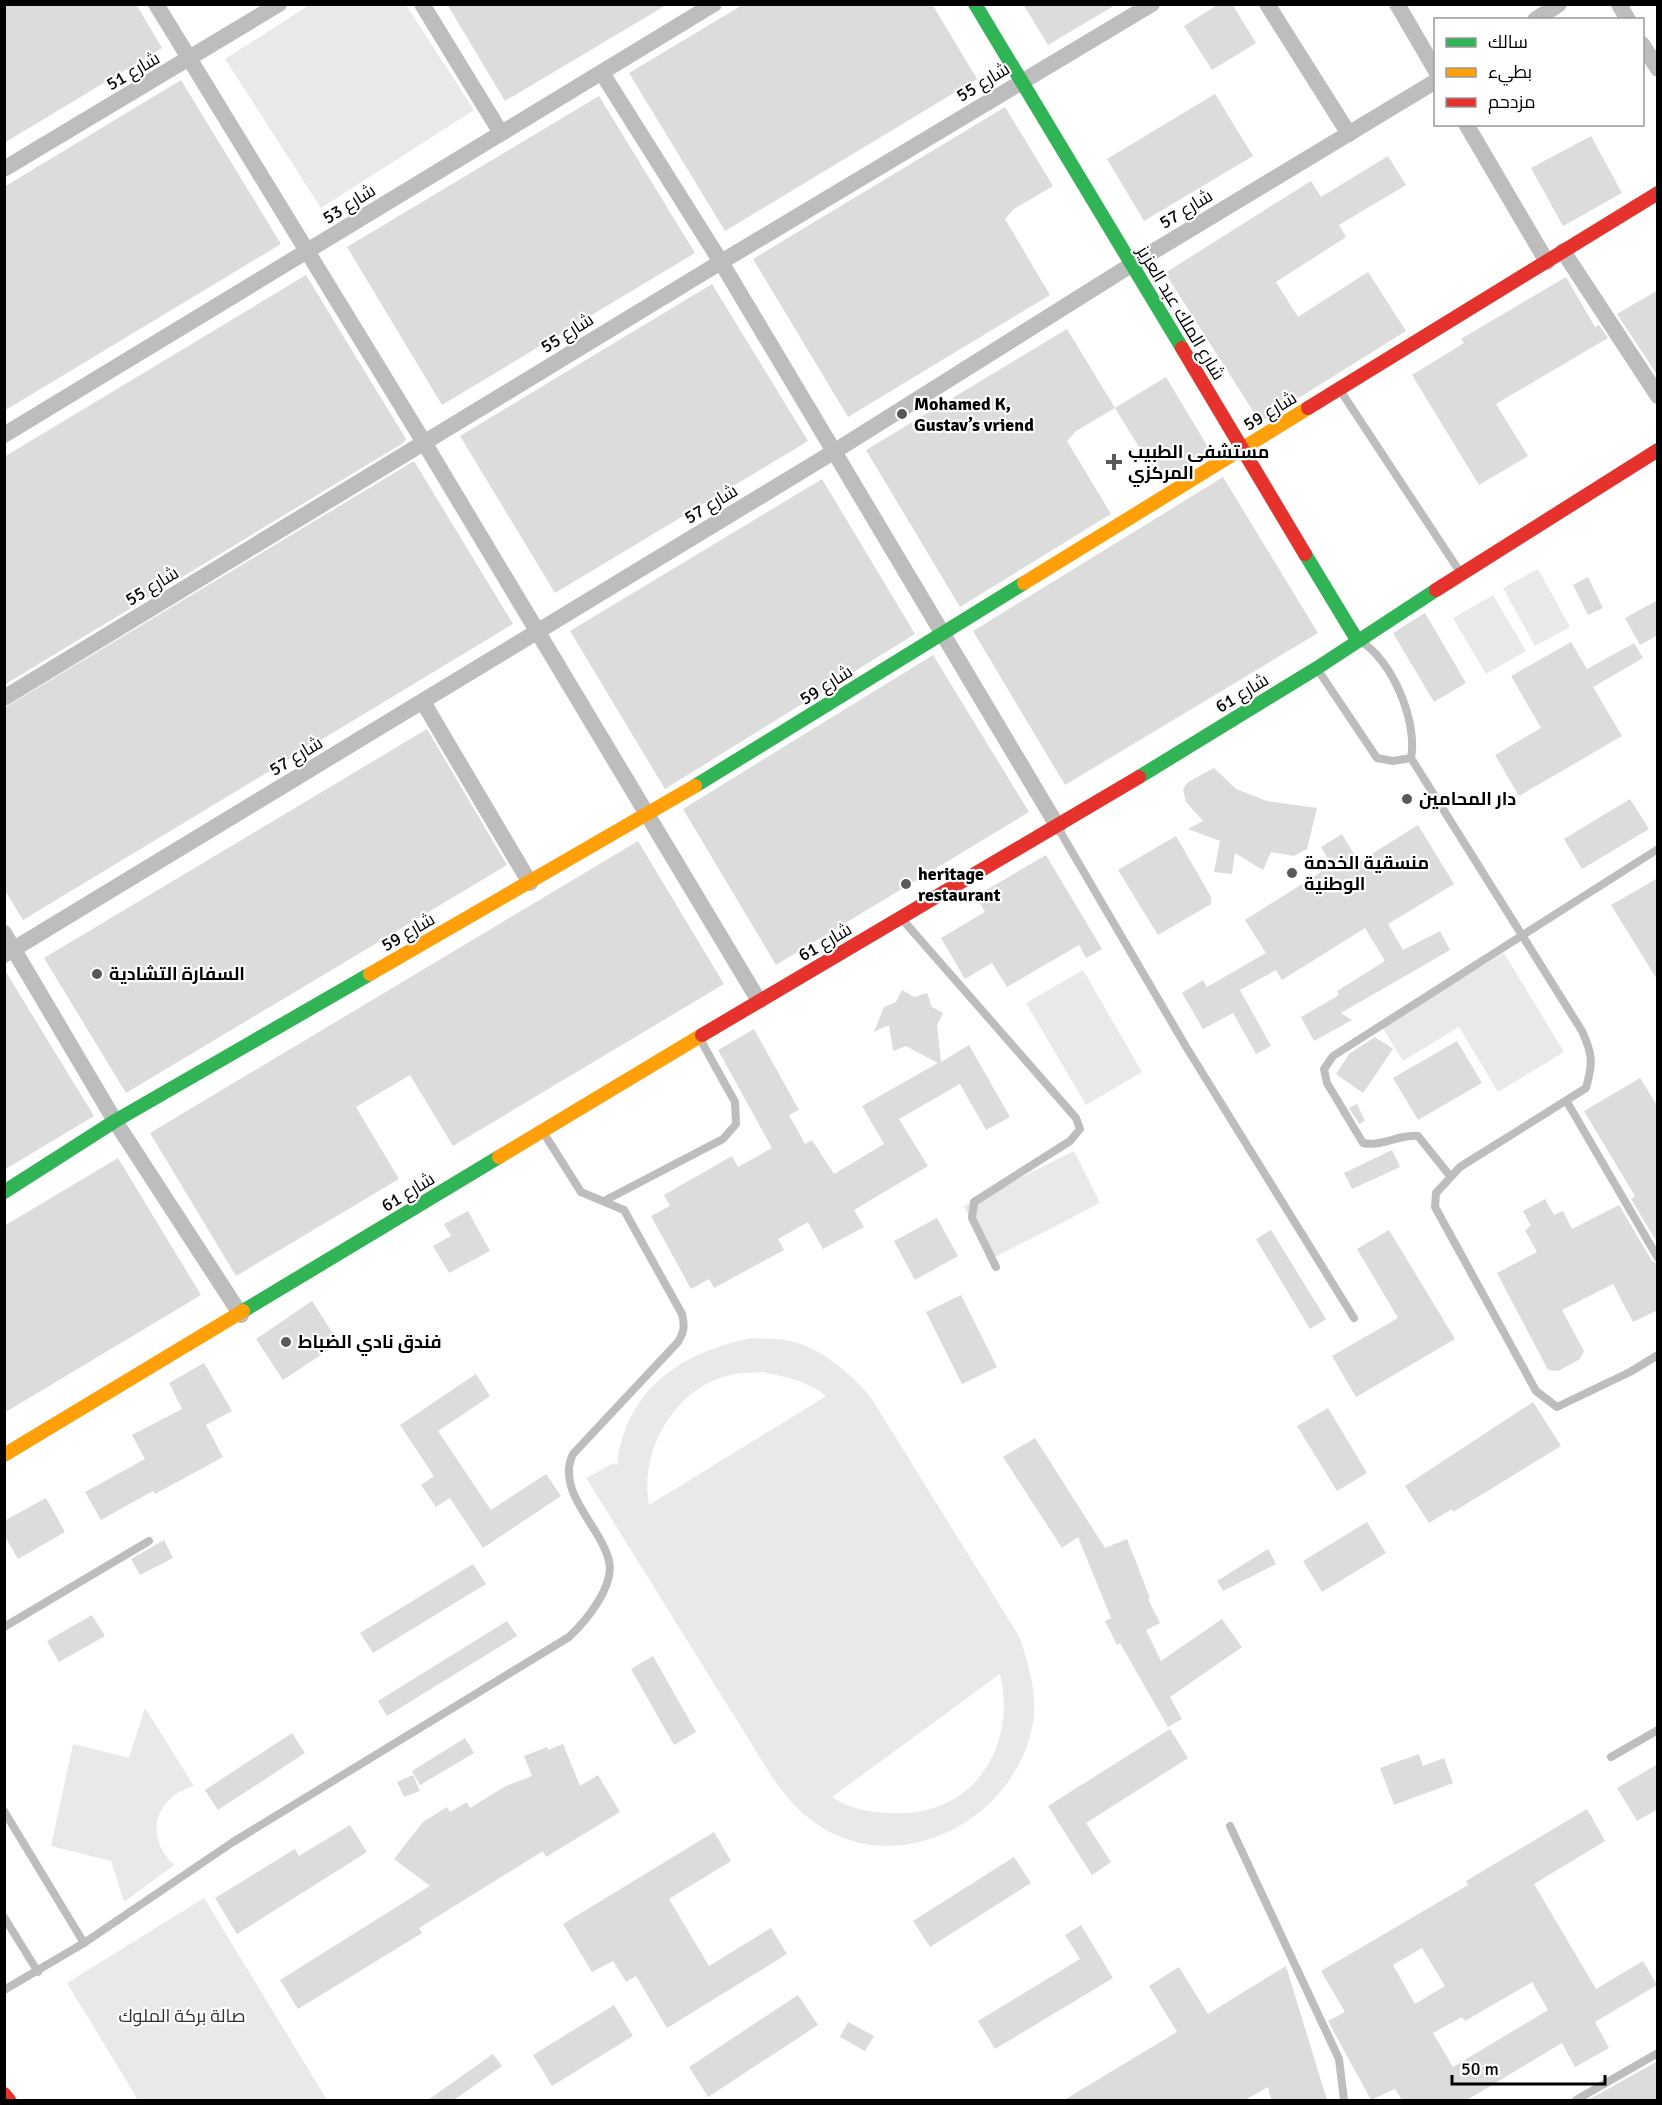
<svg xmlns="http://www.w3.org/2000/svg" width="1662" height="2105" font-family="Signika,Cairo,sans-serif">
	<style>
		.green { fill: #e9e9e9; fill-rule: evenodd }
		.building { fill: #dcdcdc; fill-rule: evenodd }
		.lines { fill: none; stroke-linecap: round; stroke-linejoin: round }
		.lane { stroke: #bdbdbd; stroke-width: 8 }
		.street { stroke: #bdbdbd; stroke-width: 16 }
		.fast { stroke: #30b455; stroke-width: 14 }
		.slow { stroke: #ff9f0a; stroke-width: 14 }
		.jam { stroke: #e5322d; stroke-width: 14 }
		.poi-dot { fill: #595959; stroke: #fff; stroke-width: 2 }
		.labels { text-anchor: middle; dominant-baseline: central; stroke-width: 4.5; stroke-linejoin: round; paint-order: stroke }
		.street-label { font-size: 18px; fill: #000; stroke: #fff }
		.poi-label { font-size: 18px; font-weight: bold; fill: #000; stroke: #fff; text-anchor: start }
		.park-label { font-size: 18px; fill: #2e2e2e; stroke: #fff }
	</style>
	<rect width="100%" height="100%" fill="#fff"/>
	<!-- green -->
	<g class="green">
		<path d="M311 4 406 5 474 110 321 208 225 59Z"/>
		<path d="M1538 569 1570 627 1535 646 1503 588Z"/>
		<path d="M1493 595 1526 651 1486 674 1453 618Z"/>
		<path d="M1504 953 1564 1052 1498 1092 1459 1027 1403 1061 1382 1027Z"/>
		<path d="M1083 970 1142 1072 1086 1105 1026 1003Z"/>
		<path d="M1074 1151 1100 1203 991 1259 964 1206Z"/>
		<path d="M752 1338C764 1339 778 1338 790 1341 822 1348 849 1373 870 1396L1020 1638C1029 1666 1039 1698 1032 1728 1012 1823 894 1883 811 1820 796 1809 785 1795 774 1780L586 1478 614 1463 617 1465C626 1389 681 1352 752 1338ZM763 1372C785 1377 808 1381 826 1396L649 1505C639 1450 676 1384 735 1374 744 1372 754 1373 763 1372ZM1000 1674C1018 1750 970 1819 889 1813 868 1812 850 1809 832 1797Z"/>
		<path d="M145 1708 194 1786C154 1798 144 1836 174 1865L124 1902 111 1861 51 1846 73 1744 129 1758Z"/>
		<path d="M204 1898 327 2100H138L67 1983Z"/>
	</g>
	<!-- building -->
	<g class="building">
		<path d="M4 4H136L162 48 4 143Z"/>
		<path d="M447 4H668L505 101Z"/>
		<path d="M744 4H932L977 79 725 231 629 73Z"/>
		<path d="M1023 4H1117L1048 45Z"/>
		<path d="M1219 4H1232L1256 43 1212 70 1184 26Z"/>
		<path d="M181 80 281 244 4 411V187Z"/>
		<path d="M1215 94 1253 156 1144 221 1107 159Z"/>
		<path d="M599 96 695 253 442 405 347 247Z"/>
		<path d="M1005 107 1053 186 1014 209 1005 219 1050 295 848 417 753 259Z"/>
		<path d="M1591 136 1622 193 1563 226 1531 168Z"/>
		<path d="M1388 156 1406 185 1339 225 1346 237 1276 282 1298 317 1368 272 1406 331 1260 422 1165 273 1311 181 1321 197Z"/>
		<path d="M306 275 406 439 403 443 4 685V457Z"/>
		<path d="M1566 277 1595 327 1599 325 1608 338 1496 404 1528 456 1479 485 1412 375 1464 343 1461 339Z"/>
		<path d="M712 284 808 441 555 593 460 436Z"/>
		<path d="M1658 290V376L1617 314Z"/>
		<path d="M1067 329 1115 408 1076 431 1067 441 1111 514 960 607 866 450Z"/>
		<path d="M1166 377 1211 452 1161 483 1115 408Z"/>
		<path d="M414 461 513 624 23 920 4 889V708Z"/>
		<path d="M1223 477 1318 633 1065 785 973 631Z"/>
		<path d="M822 479 915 634 665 789 570 631Z"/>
		<path d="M1588 577 1603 608 1588 615 1573 585Z"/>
		<path d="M1658 600V635L1640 645 1625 618Z"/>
		<path d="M1425 613 1466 683 1434 702 1393 633Z"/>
		<path d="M1571 642 1587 669 1634 643 1643 658 1593 687 1622 736 1519 796 1495 755 1541 728 1511 676Z"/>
		<path d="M933 655 1029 812 776 965 683 809Z"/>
		<path d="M427 729 507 865 126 1093 44 958Z"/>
		<path d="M1214 768 1236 789 1267 801 1317 808 1307 849 1294 856 1271 852 1263 870 1235 853 1232 874 1214 872 1220 841 1188 829 1203 821 1186 802 1183 789 1188 782Z"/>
		<path d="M1630 799 1649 829 1582 869 1564 839Z"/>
		<path d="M1418 825 1454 884 1388 924 1403 950 1440 931 1450 950 1341 1013 1352 1020 1314 1041 1301 1017 1339 995 1337 991 1385 961 1365 928 1282 980 1276 970 1240 990 1271 1046 1256 1054 1233 1013 1203 1029 1182 993 1203 980 1207 987 1266 953 1245 920 1335 863 1330 862 1321 847 1342 834 1359 862Z"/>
		<path d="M1176 836 1211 897V904L1158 935 1118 870Z"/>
		<path d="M638 841 724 984 453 1146 410 1075 356 1107 399 1179 236 1276 150 1133Z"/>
		<path d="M1046 855 1102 949 1086 958 1079 945 1007 987 992 963 965 979 941 938 985 912 976 896Z"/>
		<path d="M1658 878V981L1611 905Z"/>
		<path d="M4 969 94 1116 4 1170Z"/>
		<path d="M902 990 914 997 927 993 932 1007 943 1013 937 1025 941 1062 969 1045 1010 1117 986 1130 960 1084 899 1119 928 1166 854 1210 864 1227 823 1249 808 1222 778 1239 784 1250 714 1288 709 1279 691 1289 651 1216 670 1206 664 1195 732 1156 738 1167 772 1148 718 1050 754 1029 799 1110 789 1115 805 1144 812 1140 834 1174 884 1144 862 1106 938 1063 906 1046 893 1051 889 1025 874 1032 884 1007 896 1002Z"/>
		<path d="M1375 1037 1393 1049 1363 1093 1336 1074 1349 1054Z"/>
		<path d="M1457 1041 1482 1083 1418 1120 1393 1078Z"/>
		<path d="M1640 1078 1658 1107V1244L1631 1199 1635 1196 1584 1111Z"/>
		<path d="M1357 1104 1365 1121 1359 1124 1349 1108Z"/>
		<path d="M1392 1150 1400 1167 1352 1189 1344 1173Z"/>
		<path d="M118 1158 201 1295 4 1413V1226Z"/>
		<path d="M1545 1199 1554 1215 1563 1211 1572 1229 1619 1205 1652 1261 1658 1264V1310L1633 1322 1613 1284 1562 1310 1584 1351 1580 1359 1558 1371 1548 1370 1497 1273 1537 1252 1525 1230 1531 1226 1523 1211Z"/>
		<path d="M468 1211 490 1251 449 1273 433 1246 451 1236 444 1224Z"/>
		<path d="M937 1218 958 1256 915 1280 894 1241Z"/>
		<path d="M1271 1230 1326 1319 1310 1329 1256 1239Z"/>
		<path d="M1389 1230 1455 1339 1356 1397 1332 1356 1398 1318 1357 1249Z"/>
		<path d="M961 1295 997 1367 962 1384 926 1312Z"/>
		<path d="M312 1301 339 1343 283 1380 256 1339Z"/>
		<path d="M204 1363 232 1411 206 1425 223 1457 155 1494 153 1491 101 1520 85 1492 145 1459 132 1435 182 1409 169 1383Z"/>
		<path d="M476 1374 490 1396 438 1431 491 1510 546 1474 561 1496 483 1548 450 1498 436 1507 421 1485 434 1476 400 1425Z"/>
		<path d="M1533 1402 1561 1446 1453 1512 1452 1509 1429 1523 1405 1486Z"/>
		<path d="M1328 1408 1367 1473 1337 1491 1297 1426Z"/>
		<path d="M1035 1438 1105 1548 1127 1539 1150 1598 1148 1599 1160 1623 1146 1630 1161 1661 1222 1619 1242 1647 1170 1697 1182 1719 1168 1727 1120 1643 1117 1645 1105 1621 1111 1618 1078 1537 1062 1548 1003 1457Z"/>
		<path d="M46 1498 65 1532 18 1559 4 1535V1521Z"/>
		<path d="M1367 1522 1386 1553 1322 1592 1303 1561Z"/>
		<path d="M164 1540 173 1558 140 1575 131 1559Z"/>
		<path d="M1268 1549 1276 1564 1223 1591 1217 1581Z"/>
		<path d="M473 1564 486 1584 373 1653 360 1633Z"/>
		<path d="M92 1615 105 1636 59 1662 47 1641Z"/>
		<path d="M507 1621 517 1636 387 1716 378 1701Z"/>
		<path d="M653 1656 696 1732 674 1745 631 1669Z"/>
		<path d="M1170 1729 1188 1758 1086 1823 1111 1862 1092 1875 1048 1806Z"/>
		<path d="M292 1733 305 1753 218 1810 205 1790Z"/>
		<path d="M465 1738 474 1753 420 1785 412 1771Z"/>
		<path d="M563 1744 580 1786 598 1775 620 1812 546 1857 543 1851 419 1928 422 1933 298 2009 280 1980 430 1886 394 1859 423 1822 447 1807 450 1812 467 1802 470 1808 506 1786 532 1776 524 1756 547 1747 548 1750Z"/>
		<path d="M1419 1754 1423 1766 1444 1758 1453 1783 1394 1805 1380 1768Z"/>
		<path d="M1658 1764V1809L1637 1821 1617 1788Z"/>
		<path d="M413 1775 420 1791 404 1797 397 1782Z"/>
		<path d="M1587 1809 1605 1841 1534 1884 1596 1989 1643 1961 1657 1985 1595 2022 1609 2048 1575 2067 1562 2043 1467 2100H1402L1395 2089 1371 2100 1328 2021 1345 2012 1321 1971 1468 1885 1466 1881ZM1422 1948 1445 1986 1415 2004 1393 1965ZM1532 1982 1548 2010 1453 2067 1433 2033 1462 2017 1465 2021Z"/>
		<path d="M350 1825 367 1852 237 1934 215 1898 295 1849 299 1856Z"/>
		<path d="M714 1832 731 1861 669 1899 709 1966 771 1928 787 1954 667 2028 636 1976 626 1982 613 1961 592 1972 563 1924Z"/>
		<path d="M1014 1857 1031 1883 930 1947 913 1921Z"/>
		<path d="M1081 1925 1113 1978 995 2049 978 2021 1080 1959 1065 1935Z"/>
		<path d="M1286 1966 1327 2100H1271L1268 2087 1245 2100H1064L1177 2032 1149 1986 1179 1967 1208 2014Z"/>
		<path d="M798 1995 818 2025 708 2097 689 2067Z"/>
		<path d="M614 2005 633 2036 552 2086 533 2055Z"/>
		<path d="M848 2022 874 2036 865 2051 840 2037Z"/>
		<path d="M493 2054 502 2066 454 2100H428Z"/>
		<path d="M1658 2061V2100H1588Z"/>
	</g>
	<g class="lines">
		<!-- lane -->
		<g class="lane">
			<path d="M1340 390 1460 572"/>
			<path d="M1360 641C1392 659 1418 722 1411 758L1582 1031C1593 1055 1593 1063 1586 1088L1460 1167 1436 1193 1435 1207 1536 1391 1557 1407 1630 1372 1658 1355"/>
			<path d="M1318 670 1377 758 1393 761 1411 758"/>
			<path d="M1058 828 1185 1045 1354 1318"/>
			<path d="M902 919 1076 1118 1080 1129 1070 1141 974 1202 972 1218 996 1267"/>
			<path d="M1567 1102 1658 1258"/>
			<path d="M1450 1176 1418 1136C1399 1134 1382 1147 1363 1143L1327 1083 1324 1069 1333 1056 1658 849"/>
			<path d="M604 1201 723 1139 736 1124 735 1102 700 1039"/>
			<path d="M4 1627 149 1541"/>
			<path d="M1611 1757 1658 1730"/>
			<path d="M4 1811 84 1943"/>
			<path d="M1230 1826 1339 2059 1344 2100"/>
			<path d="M4 1917 38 1972"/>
			<path d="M4 1990 84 1943 233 1842 569 1637C586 1621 615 1586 609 1561 601 1526 555 1492 573 1454L678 1342C684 1332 685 1326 682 1314L624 1210 581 1192 543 1132"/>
			<path d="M1576 2100 1658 2053"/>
		</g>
		<!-- street -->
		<g class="street">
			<path d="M156 4 425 444 759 1001"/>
			<path d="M422 4 501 133"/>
			<path d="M1267 4 1349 134"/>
			<path d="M1397 4 1436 71"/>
			<path d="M1619 4 1628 20"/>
			<path d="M1535 20 1559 4"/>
			<path d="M1642 44 1658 69"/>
			<path d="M602 73 721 262 1058 827"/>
			<path d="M1466 124 1547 262"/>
			<path d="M4 169 279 4"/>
			<path d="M1563 251 1658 396"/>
			<path d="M4 435 714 4"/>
			<path d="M4 698 721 262 1152 4"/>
			<path d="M423 702 530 883"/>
			<path d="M4 933 115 1121 241 1315"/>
			<path d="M4 955 835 451 1131 265 1436 81"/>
		</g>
		<!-- fast -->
		<g class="fast">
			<path d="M975 4 1182 348"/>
			<path d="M1305 554 1357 640"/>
			<path d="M1139 777 1317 668 1436 590"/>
			<path d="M695 786 1024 583"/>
			<path d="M4 1192 115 1121 370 974"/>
			<path d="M243 1311 499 1157"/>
		</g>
		<!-- slow -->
		<g class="slow">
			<path d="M1024 583 1308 408"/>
			<path d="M370 974 695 786"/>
			<path d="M499 1157 702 1035"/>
			<path d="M4 1455 243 1311"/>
		</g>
		<!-- jam -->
		<g class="jam">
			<path d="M1182 348 1305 554"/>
			<path d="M1308 408 1658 193"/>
			<path d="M1436 590 1658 450"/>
			<path d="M702 1035 1139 777"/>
			<path d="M4 2094 9 2100"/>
		</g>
	</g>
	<!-- markers -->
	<g class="poi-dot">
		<circle cx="902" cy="414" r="6"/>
		<path d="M1111 453h6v6h6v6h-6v6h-6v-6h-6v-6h6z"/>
		<circle cx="1407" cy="799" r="6"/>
		<circle cx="1292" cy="873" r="6"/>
		<circle cx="906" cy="884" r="6"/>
		<circle cx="97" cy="974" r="6"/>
		<circle cx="286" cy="1342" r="6"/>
	</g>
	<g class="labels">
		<!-- street labels -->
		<g class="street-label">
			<text transform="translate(133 71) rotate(-30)">شارع 51</text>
			<text transform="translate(983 82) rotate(-31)">شارع 55</text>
			<text transform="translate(349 204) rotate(-32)">شارع 53</text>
			<text transform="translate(1186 209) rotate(-31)">شارع 57</text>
			<text transform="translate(1181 313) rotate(59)">شارع الملك عبد العزيز</text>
			<text transform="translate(567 333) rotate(-32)">شارع 55</text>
			<text transform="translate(1270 411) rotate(-31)">شارع 59</text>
			<text transform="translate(711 504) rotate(-31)">شارع 57</text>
			<text transform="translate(152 586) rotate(-31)">شارع 55</text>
			<text transform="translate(826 685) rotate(-32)">شارع 59</text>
			<text transform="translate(1242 693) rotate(-31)">شارع 61</text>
			<text transform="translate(296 756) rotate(-31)">شارع 57</text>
			<text transform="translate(408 932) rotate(-30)">شارع 59</text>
			<text transform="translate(825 942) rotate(-30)">شارع 61</text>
			<text transform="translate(408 1192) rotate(-31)">شارع 61</text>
		</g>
		<!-- poi labels -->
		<g class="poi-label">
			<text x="914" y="404">Mohamed K,<tspan x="914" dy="21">Gustav’s vriend</tspan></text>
			<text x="1128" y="452">مستشفى الطبيب<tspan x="1128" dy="21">المركزي</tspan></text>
			<text x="1419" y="799">دار المحامين</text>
			<text x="1304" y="863">منسقية الخدمة<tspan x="1304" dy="21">الوطنية</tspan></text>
			<text x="918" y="874">heritage<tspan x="918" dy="21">restaurant</tspan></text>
			<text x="109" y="974">السفارة التشادية</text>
			<text x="298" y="1342">فندق نادي الضباط</text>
		</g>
		<!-- park labels -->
		<g class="park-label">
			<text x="182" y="2016">صالة بركة الملوك</text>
		</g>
	</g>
	<!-- border -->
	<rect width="1662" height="2105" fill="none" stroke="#000000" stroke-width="12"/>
	<!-- legend -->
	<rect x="1434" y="18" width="210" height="108" fill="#ffffff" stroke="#999999" stroke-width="1.5"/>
	<rect x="1446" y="38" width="30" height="9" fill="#30b455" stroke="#999999" stroke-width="1.5"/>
	<text x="1488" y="48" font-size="18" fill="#000000">سالك</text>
	<rect x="1446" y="68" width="30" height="9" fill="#ff9f0a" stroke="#999999" stroke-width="1.5"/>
	<text x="1488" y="78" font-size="18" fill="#000000">بطيء</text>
	<rect x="1446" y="98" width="30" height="9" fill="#e5322d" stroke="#999999" stroke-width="1.5"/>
	<text x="1488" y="108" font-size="18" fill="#000000">مزدحم</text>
	<!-- scale -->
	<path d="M1452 2075v9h153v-9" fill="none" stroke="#000000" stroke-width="3"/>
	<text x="1461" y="2075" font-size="18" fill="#000000" stroke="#ffffff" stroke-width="4.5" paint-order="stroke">50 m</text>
</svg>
